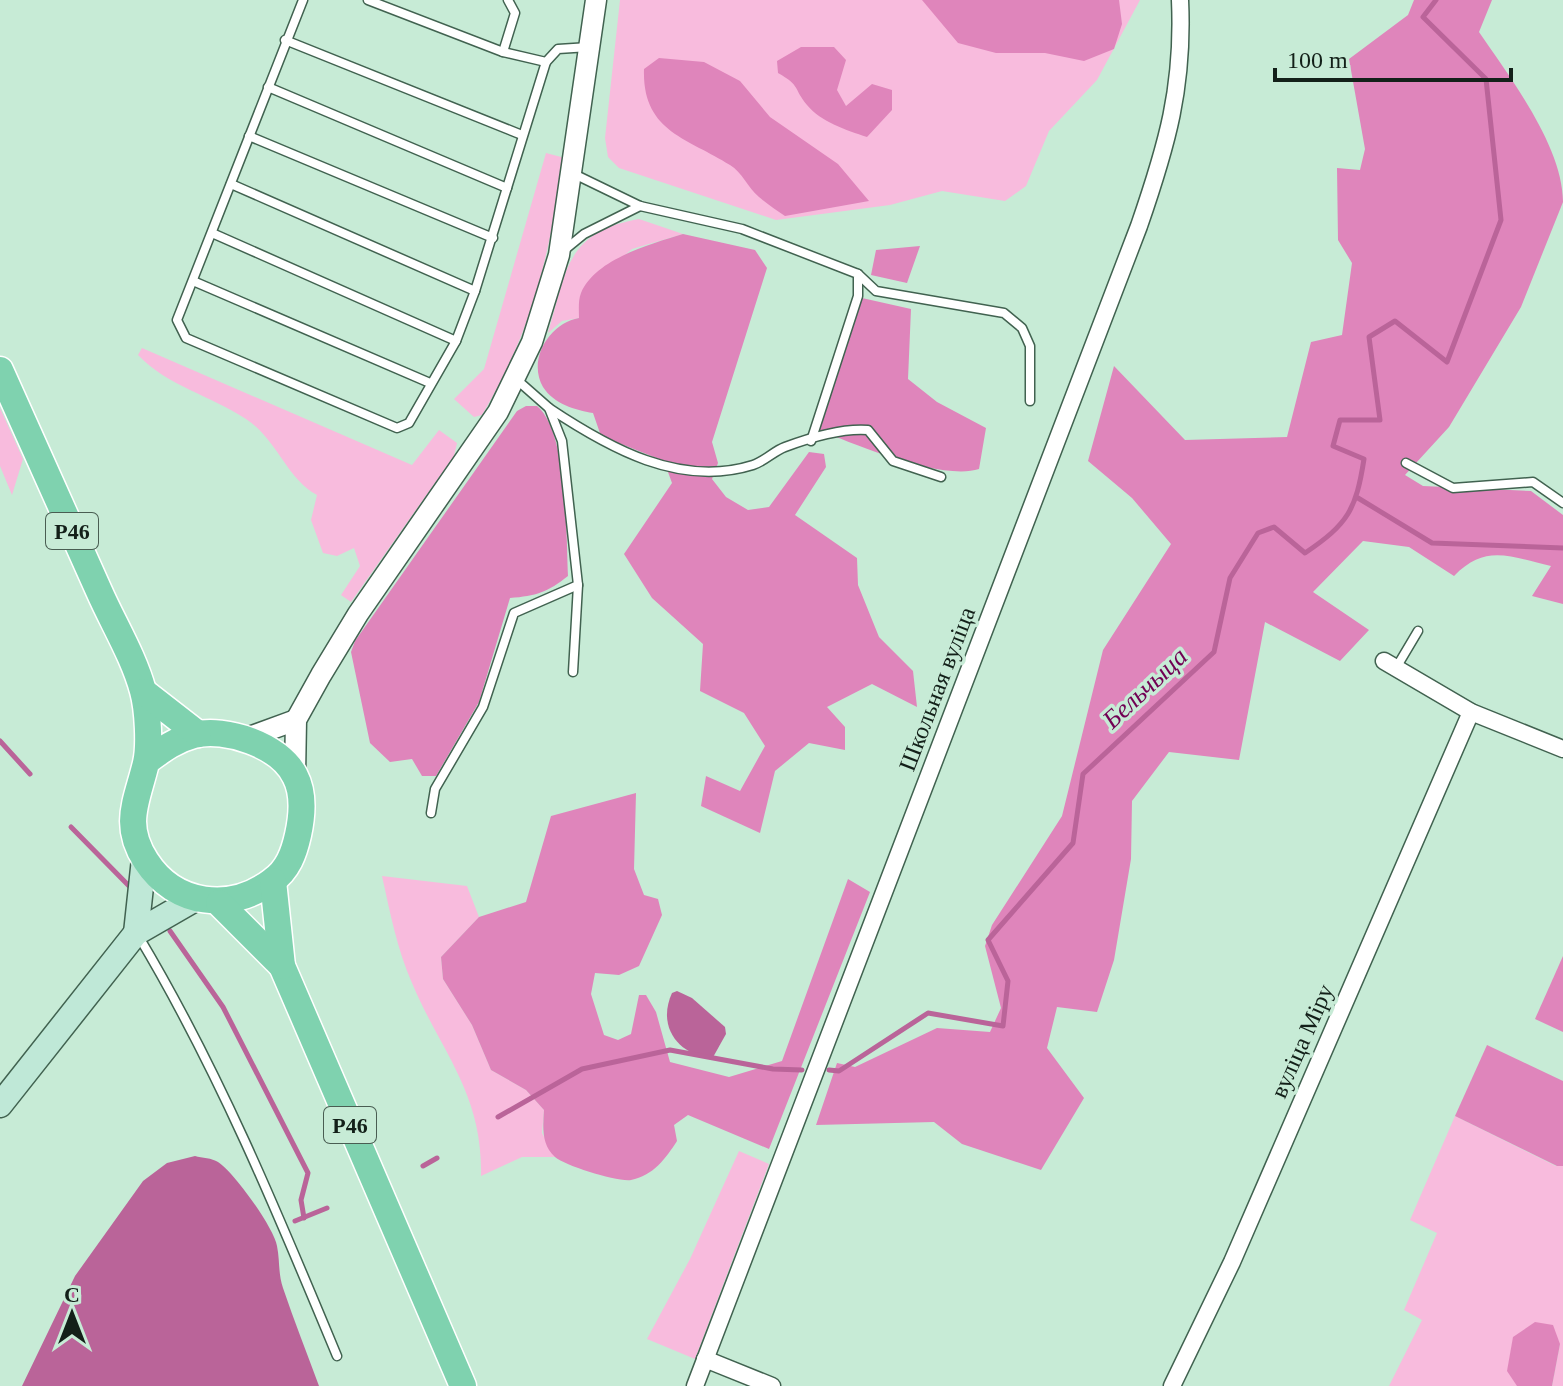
<svg xmlns="http://www.w3.org/2000/svg" width="1563" height="1386" font-family="Georgia,serif">
	<style>
		.green { fill: #f8bbdd }
		.forest { fill: #df85bb }
		.water { fill: #ba6499 }
		.lines { fill: none; stroke-linecap: round; stroke-linejoin: round }
		.stream { stroke: #ba6499; stroke-width: 5 }
		.service-casing { stroke: #416250; stroke-width: 11 }
		.minor-casing { stroke: #416250; stroke-width: 19 }
		.tertiary-casing { stroke: #416250; stroke-width: 23 }
		.secondary-casing { stroke: #416250; stroke-width: 27 }
		.primary-casing { stroke: #fff; stroke-width: 29 }
		.service { stroke: #fff; stroke-width: 8 }
		.minor { stroke: #fff; stroke-width: 16 }
		.tertiary { stroke: #fff; stroke-width: 20 }
		.secondary { stroke: #bfe8d7; stroke-width: 24 }
		.primary { stroke: #7fd2af; stroke-width: 26 }
		.labels { text-anchor: middle; dominant-baseline: central; stroke-width: 7; stroke-linejoin: round; paint-order: stroke }
		.shield { fill: #c7ebd6; stroke: #495d52; stroke-width: 2 }
		.shield-label { font-size: 22px; font-weight: bold; fill: #132019 }
		.street-label { font-size: 24px; fill: #132019; stroke: #c7ebd6 }
		.water-label { font-size: 26px; font-style: italic; fill: #710053; stroke: #c7ebd6 }
	</style>
	<rect width="100%" height="100%" fill="#c7ebd6"/>
	<!-- green -->
	<g class="green">
		<path d="M620 0H1140L1097 80 1049 131 1026 186 1005 201 942 191 890 205 776 220 619 168 608 157 605 138Z"/>
		<path d="M546 153 565 158C547 259 535 325 482 415L474 417 454 399 484 369Z"/>
		<path d="M639 219 683 234 632 249 581 293 579 318 562 321 548 333C566 272 565 232 639 219Z"/>
		<path d="M142 348 412 465 439 430 457 443 454 456 351 602 341 595 360 566 354 548 337 556 323 553 311 520 317 495C286 478 277 439 246 419 210 395 169 387 138 355Z"/>
		<path d="M0 408 23 459 12 495 0 466Z"/>
		<path d="M382 876 467 886 479 917 441 957 443 979 472 1025 491 1070 526 1090 544 1110 542 1133 555 1157H522L481 1176C483 1093 441 1052 412 983 397 949 390 912 382 876Z"/>
		<path d="M1455 1116 1556 1166H1563V1386H1552L1560 1344 1517 1386H1389L1422 1320 1404 1310 1437 1233 1410 1220Z"/>
		<path d="M739 1151 769 1164 695 1359 647 1339 690 1259Z"/>
	</g>
	<!-- forest -->
	<g class="forest">
		<path d="M922 0H1119L1122 24 1114 49 1084 61 1045 53H996L958 43Z"/>
		<path d="M1414 0H1492L1479 32C1509 76 1563 146 1563 202L1521 307 1449 427 1405 475 1423 486 1531 491 1563 515V604L1532 596 1551 566C1510 557 1486 543 1454 576L1409 547 1363 541 1313 592 1369 630 1340 661 1265 622 1239 760 1169 752 1132 801 1131 859 1114 960 1097 1012 1057 1007 1047 1048 1084 1098 1041 1170 962 1144 934 1122 816 1125 837 1063 855 1067 937 1028 990 1032 1001 1008 985 946 992 925 1062 816 1103 650 1171 544 1132 498 1088 461 1114 366 1185 440 1287 437 1311 342 1342 335 1352 263 1338 240 1337 168 1360 170 1365 149 1349 59 1408 15Z"/>
		<path d="M801 47H834L846 60 837 90 846 106 872 84 892 90V110L867 137C846 130 821 122 807 105 793 88 801 86 778 73L777 61Z"/>
		<path d="M659 58 704 62 740 81 770 117 838 164 869 201 785 216C776 210 767 204 759 197 748 188 742 172 730 165 688 138 642 132 644 69Z"/>
		<path d="M683 234 755 250 767 268 712 442 718 463 712 479 726 497 748 510 769 507 809 452 824 454 826 467 795 515 857 558 858 585 879 637 913 671 917 707 872 684 827 707 845 727V750L809 743 775 771 760 833 701 806 706 776 740 791 765 746 744 713 700 691 703 644 652 598 624 554 672 483 664 461 601 436 593 413C575 410 554 404 543 387 527 359 550 323 579 318 579 311 578 300 581 293 595 259 651 244 683 234Z"/>
		<path d="M920 246 907 283 871 275 876 250Z"/>
		<path d="M862 298 911 309 908 379 937 402 986 428 979 469C942 481 856 445 819 430Z"/>
		<path d="M526 406H537C568 432 566 535 568 576 548 592 536 596 510 598L479 702 436 776H422L412 759 390 762 370 743 351 652 355 641 517 411Z"/>
		<path d="M636 793 634 869 644 895 658 899 662 915 639 966 619 975 595 973 591 994 604 1035 618 1040 631 1034 639 995H646L656 1012 670 1062 729 1077 782 1061 848 879 870 892 769 1149 688 1115 674 1125 677 1141C666 1158 653 1176 631 1180 617 1182 566 1166 555 1157 541 1145 543 1126 544 1110L526 1090 491 1070 472 1025 443 979 441 957 479 917 526 902 551 816Z"/>
		<path d="M1563 956V1032L1535 1019Z"/>
		<path d="M1487 1045 1563 1081V1166H1557L1455 1116Z"/>
		<path d="M1535 1322 1553 1325 1560 1344 1552 1386H1517L1507 1371 1513 1337Z"/>
	</g>
	<!-- water -->
	<g class="water">
		<path d="M677 991 692 998 725 1027 726 1034 712 1059C677 1054 657 1026 672 993Z"/>
		<path d="M195 1156C202 1158 212 1158 218 1162 234 1172 274 1228 277 1246 280 1261 278 1273 283 1288 294 1321 307 1353 319 1386H22L75 1276 143 1181 167 1163Z"/>
	</g>
	<g class="lines">
		<!-- stream -->
		<g class="stream">
			<path d="M1358 498 1432 543 1563 548"/>
			<path d="M0 741 30 774"/>
			<path d="M71 827 132 889"/>
			<path d="M170 931 223 1007 308 1173 301 1200 304 1218"/>
			<path d="M829 1070 839 1071 928 1013 1003 1026 1008 981 988 940 1073 843 1083 774 1214 652 1230 578 1258 533 1274 527 1305 553C1348 524 1356 510 1364 459L1333 446 1340 420H1380L1369 337 1395 321 1447 362 1501 220 1486 79 1423 17 1436 0"/>
			<path d="M498 1117 582 1069 670 1050 773 1069 802 1070"/>
			<path d="M423 1166 437 1158"/>
			<path d="M295 1221 327 1208"/>
		</g>
		<!-- service casing -->
		<g class="service-casing">
			<g id="service">
				<path d="M303 0 177 320 186 338 397 428 409 423 456 341 475 291 546 62"/>
				<path d="M368 0 503 52 546 62 558 49 589 47"/>
				<path d="M285 40 522 135"/>
				<path d="M503 52 515 13 508 0"/>
				<path d="M268 87 507 188"/>
				<path d="M249 136 493 238"/>
				<path d="M574 174 640 206 742 229 858 274V296L811 441"/>
				<path d="M231 184 475 291"/>
				<path d="M212 233 456 341"/>
				<path d="M562 252 584 234 640 206"/>
				<path d="M858 274 876 291 1004 313 1022 328 1030 346V401"/>
				<path d="M193 281 430 383"/>
				<path d="M549 408C609 448 680 488 753 465 765 461 774 451 785 447 809 438 842 428 868 430L893 461 941 477"/>
				<path d="M1406 463 1453 488 1533 482 1563 503"/>
				<path d="M1396 668 1418 631"/>
				<path d="M573 672 578 585"/>
				<path d="M431 813 435 789 483 707 514 613 578 585 562 441 549 408 516 379"/>
				<path d="M139 937C218 1069 278 1214 337 1356"/>
			</g>
		</g>
		<!-- minor casing -->
		<g class="minor-casing">
			<g id="minor">
				<path d="M1384 661 1471 712 1563 749"/>
				<path d="M705 1359 772 1386"/>
				<path d="M695 1386 1139 226C1167 145 1184 87 1180 0"/>
				<path d="M1172 1386 1232 1262 1471 712"/>
			</g>
		</g>
		<!-- tertiary casing -->
		<g class="tertiary-casing">
			<g id="tertiary">
				<path d="M244 739 296 720"/>
				<path d="M295 775 296 720 321 675 358 614 498 412 532 342 559 255 596 0"/>
			</g>
		</g>
		<!-- secondary casing -->
		<g class="secondary-casing">
			<g id="secondary">
				<path d="M136 933 144 859"/>
				<path d="M0 1105 136 933 195 899"/>
			</g>
		</g>
		<!-- primary casing -->
		<g class="primary-casing">
			<g id="primary">
				<path d="M0 370C33 444 66 517 99 591 113 623 134 657 143 691 148 709 150 746 146 763 137 801 122 824 146 861 175 906 231 912 272 881 288 870 294 853 298 835 302 817 304 793 295 776 280 745 225 727 194 735 175 740 162 750 147 761"/>
				<path d="M144 692 198 734"/>
				<path d="M273 881 282 966 463 1386"/>
				<path d="M219 903 282 966"/>
			</g>
		</g>
		<!-- service -->
		<use href="#service" class="service"/>
		<!-- minor -->
		<use href="#minor" class="minor"/>
		<!-- tertiary -->
		<use href="#tertiary" class="tertiary"/>
		<!-- secondary -->
		<use href="#secondary" class="secondary"/>
		<!-- primary -->
		<use href="#primary" class="primary"/>
	</g>
	<g class="labels">
		<!-- shield labels -->
		<g class="shield">
			<rect x="46" y="513" width="52" height="36" rx="6"/>
			<rect x="324" y="1107" width="52" height="36" rx="6"/>
		</g>
		<g class="shield-label">
			<text x="72" y="531">Р46</text>
			<text x="350" y="1125">Р46</text>
		</g>
		<!-- street labels -->
		<g class="street-label">
			<text transform="translate(937 689) rotate(-69)">Школьная вуліца</text>
			<text transform="translate(1302 1041) rotate(-66)">вуліца Міру</text>
		</g>
		<!-- water labels -->
		<g class="water-label">
			<text transform="translate(1145 688) rotate(-43)">Бельчыца</text>
		</g>
	</g>
	<!-- north arrow -->
	<g transform="translate(72 1314)" stroke="#c7ebd6" stroke-width="6" paint-order="stroke">
	<path d="M0-6L14 30L0 20L-14 30Z" fill="#132019"/>
	<text y="-12" font-size="22" font-weight="bold" text-anchor="middle" fill="#132019">С</text>
	</g>
	<!-- scale -->
	<path d="M1275 68v12h236v-12" fill="none" stroke="#132019" stroke-width="4"/>
	<text x="1287" y="68" font-size="24" fill="#132019" stroke="#c7ebd6" stroke-width="6" paint-order="stroke">100 m</text>
</svg>
